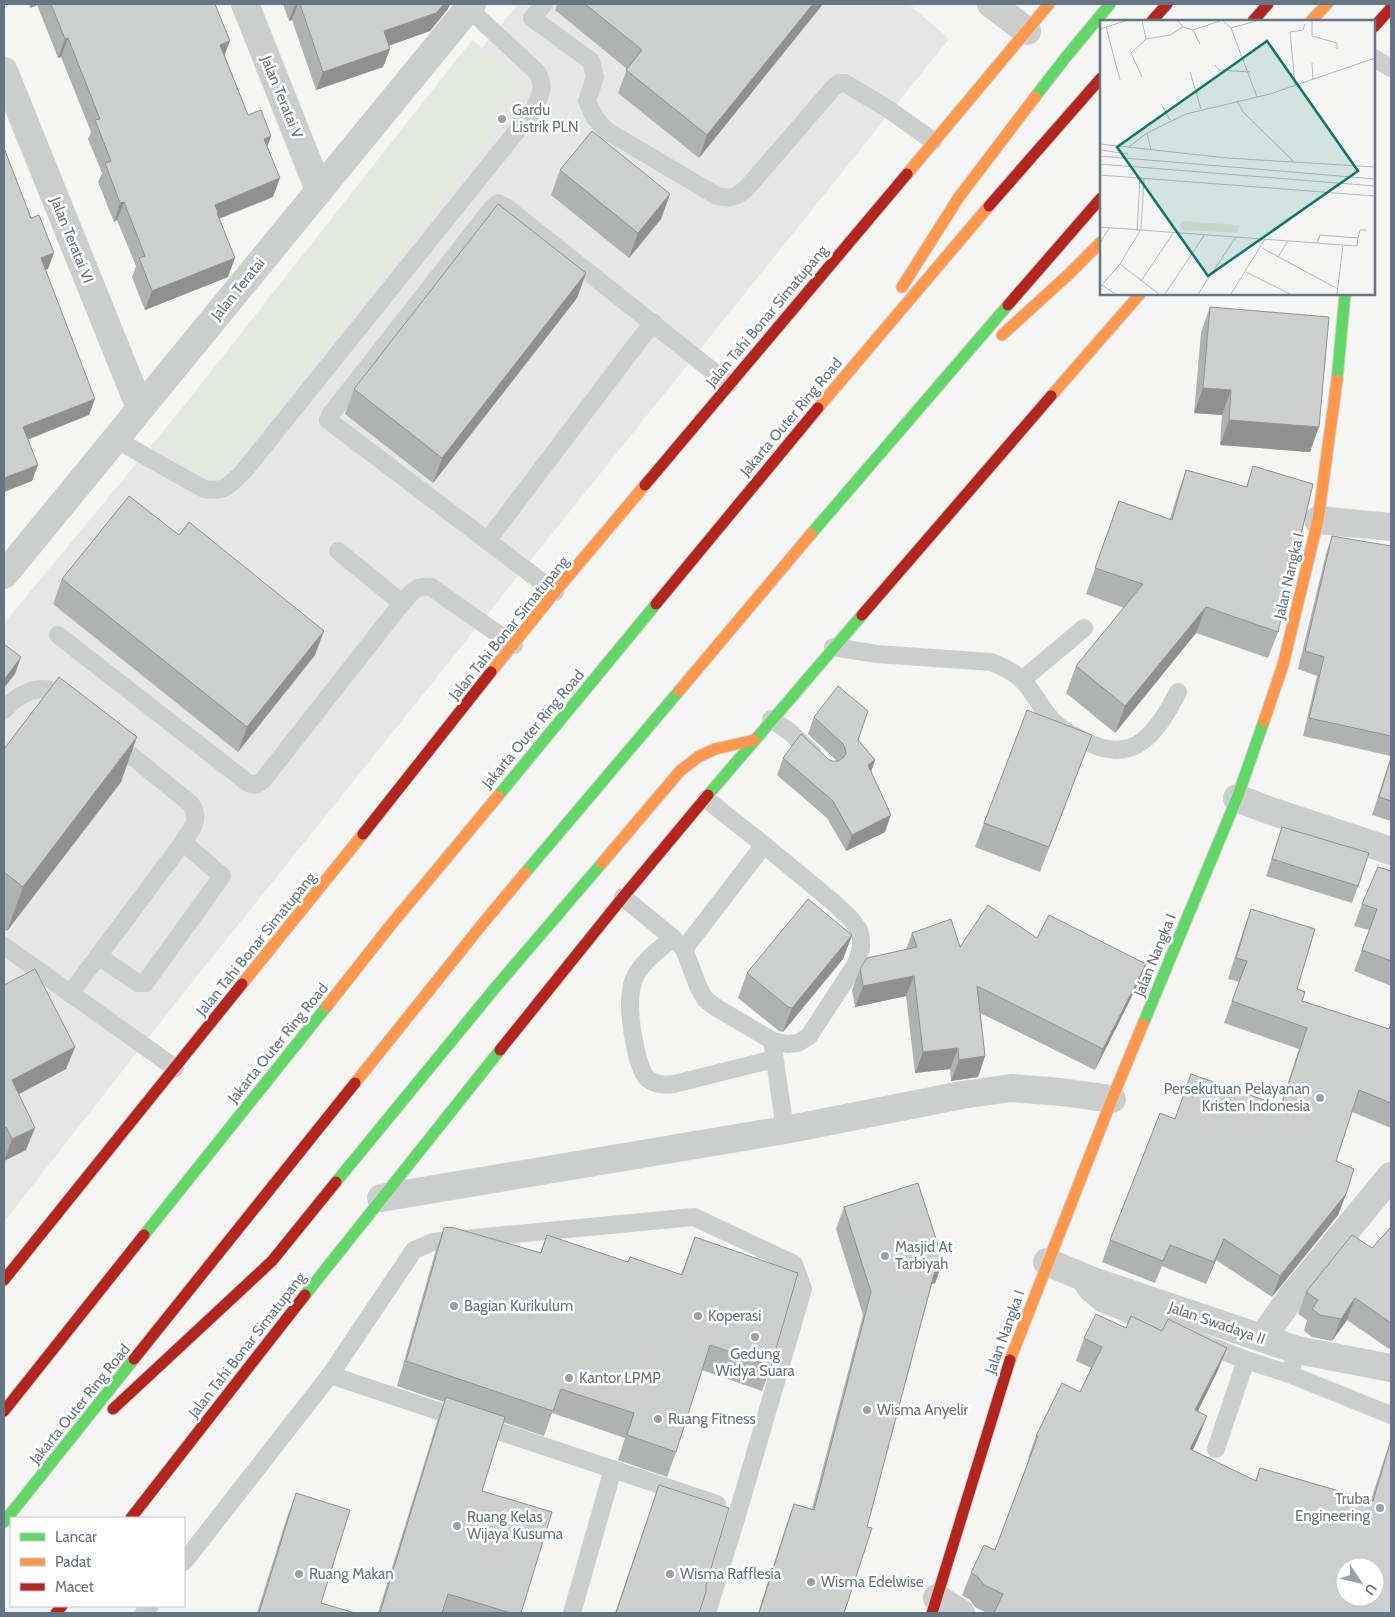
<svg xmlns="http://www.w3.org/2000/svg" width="1395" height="1617" font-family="Cabin,sans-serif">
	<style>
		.built { fill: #e5e6e5 }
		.green { fill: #e4e8e1 }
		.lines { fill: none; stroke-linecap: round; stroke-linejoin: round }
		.fast-casing { stroke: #d2d3d4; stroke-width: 13 }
		.slow-casing { stroke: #d2d3d4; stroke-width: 13 }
		.jam-casing { stroke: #d2d3d4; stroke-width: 13 }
		.lane { stroke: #cccece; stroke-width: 18 }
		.street { stroke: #cccece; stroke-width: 28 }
		.fast { stroke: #63d668; stroke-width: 11 }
		.slow { stroke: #ff974d; stroke-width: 11 }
		.jam { stroke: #b3261e; stroke-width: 11 }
		.wall { fill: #b0b1b1 }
		.shaded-wall { fill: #909090 }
		.building { fill: #cdcece; stroke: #909090; fill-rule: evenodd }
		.poi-dot { fill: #97a2aa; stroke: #fff; stroke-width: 2 }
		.labels { text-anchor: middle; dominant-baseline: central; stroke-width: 5; stroke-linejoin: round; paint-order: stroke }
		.street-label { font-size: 15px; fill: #647683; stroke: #fff }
		.poi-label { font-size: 15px; fill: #647683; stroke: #fff; text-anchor: start }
		.inset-road { fill: none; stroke: #b2babf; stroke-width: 1 }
		.view { fill: #0f766e; fill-opacity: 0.15; stroke: #0f766e; stroke-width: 2.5 }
		.inset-edge { fill: none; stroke: #647683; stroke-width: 2.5 }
	</style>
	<rect width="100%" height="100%" fill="#f5f5f3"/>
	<!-- built -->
	<path class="built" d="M518 4H909L949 39 181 996 4 1222V623Z"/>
	<!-- green -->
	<path class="green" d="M472 40 531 86 216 487 157 440Z"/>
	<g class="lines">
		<!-- fast casing -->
		<g class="fast-casing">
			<g id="fast">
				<path d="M1035 97 1066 57 1110 4"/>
				<path d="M1337 380 1345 294"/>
				<path d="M811 534 1008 305"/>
				<path d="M708 795 862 615"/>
				<path d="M498 796 656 604"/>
				<path d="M525 873 679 691"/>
				<path d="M1143 1024 1237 798 1264 721"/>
				<path d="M336 1182 495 988 602 863"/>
				<path d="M144 1235 327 1006"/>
				<path d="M305 1295 500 1050"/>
				<path d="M4 1522 134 1359"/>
			</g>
		</g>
		<!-- slow casing -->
		<g class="slow-casing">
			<g id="slow">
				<path d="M1311 21 1327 4"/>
				<path d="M907 174 1049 4"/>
				<path d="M902 287 959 197 1035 97"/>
				<path d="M1002 335 1068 275 1101 242"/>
				<path d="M1051 396 1140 294"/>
				<path d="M818 408 989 206"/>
				<path d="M491 672 555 592 645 485"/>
				<path d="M679 691 811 534"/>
				<path d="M1264 721 1283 665 1318 520 1337 380"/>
				<path d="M602 863 680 771 698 757 715 749 754 740"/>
				<path d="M242 984 363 834"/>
				<path d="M327 1006 390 926 498 796"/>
				<path d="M355 1083 484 922 525 873"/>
				<path d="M1010 1360 1112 1099 1143 1024"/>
			</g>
		</g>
		<!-- jam casing -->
		<g class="jam-casing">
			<g id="jam">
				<path d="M1152 21 1167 4"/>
				<path d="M1253 21 1268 4"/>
				<path d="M1374 27 1391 8"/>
				<path d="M989 206 1101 78"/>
				<path d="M1008 305 1101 198"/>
				<path d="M645 485 907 174"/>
				<path d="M656 604 818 408"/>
				<path d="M862 615 1051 396"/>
				<path d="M363 834 491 672"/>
				<path d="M500 1050 623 897 708 795"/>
				<path d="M4 1280 242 984"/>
				<path d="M134 1359 355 1083"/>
				<path d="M113 1409 272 1261 336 1182"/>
				<path d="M4 1411 144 1235"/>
				<path d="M131 1518 305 1295"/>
				<path d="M56 1613 62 1606"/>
				<path d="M932 1613 1010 1360"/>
			</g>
		</g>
		<!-- lane -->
		<g class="lane">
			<path d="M544 4 532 18 591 61 595 77 587 101 595 118 607 131 717 196C731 199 734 198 746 189L833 88 839 83H845L891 111 933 141"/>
			<path d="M1374 58 1391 68"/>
			<path d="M115 439 204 489C226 492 228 486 243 472L533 111C540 96 546 88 537 72L468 8"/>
			<path d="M487 541 653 322"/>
			<path d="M338 551 402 603"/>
			<path d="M555 592 328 420 330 415 493 207 498 203 506 207 729 384"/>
			<path d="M58 635 248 783 256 785 263 780 402 603C412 592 416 585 431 587L514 645"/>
			<path d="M833 647 877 654 991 662C1002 666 1012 671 1021 679 1033 690 1041 709 1053 721 1062 730 1074 736 1085 741 1135 767 1157 732 1178 692"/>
			<path d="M1022 680 1084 628"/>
			<path d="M4 710C15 697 37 683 54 692 59 695 63 699 67 703"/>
			<path d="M771 719 790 732 813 754"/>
			<path d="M623 897 673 938 684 949 764 845 706 799"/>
			<path d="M673 938C659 950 641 962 634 979 631 986 630 998 630 1006 630 1021 637 1071 648 1079 657 1085 664 1085 674 1084L774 1059"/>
			<path d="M4 946 175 1068"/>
			<path d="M684 949 698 986 705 999 717 1008 773 1041 787 1044 798 1043 809 1036 856 964 861 948V939L859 930 851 919 833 902 764 845"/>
			<path d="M98 956 138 983H145L148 979 222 876 183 842"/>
			<path d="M70 994 183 842C192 829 201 819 191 804L112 740"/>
			<path d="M773 1047 785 1130"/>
			<path d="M1077 1276 1088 1292 1101 1303 1246 1360 1289 1374"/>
			<path d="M1293 1363 1289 1374 1391 1415"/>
			<path d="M330 1375 717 1504"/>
			<path d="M1216 1449 1246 1360"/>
			<path d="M184 1562 330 1375 414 1250 433 1242 694 1217 794 1264 803 1289 738 1512 707 1613"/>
			<path d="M144 1613 150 1606"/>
			<path d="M572 1613 613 1469"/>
		</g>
		<!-- street -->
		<g class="street">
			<path d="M245 4 319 190"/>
			<path d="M991 4 1027 31"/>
			<path d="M4 71 140 408"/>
			<path d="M1318 520 1391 527"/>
			<path d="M4 575 472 4"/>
			<path d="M1237 798 1268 810 1391 851"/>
			<path d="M381 1198 785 1130 962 1095 1011 1088 1061 1092 1112 1099"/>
			<path d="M1047 1262 1093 1281 1297 1350 1391 1368"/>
			<path d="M1262 1338 1292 1296 1391 1176"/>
			<path d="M937 1598 961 1613"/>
		</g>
		<!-- fast -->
		<use href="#fast" class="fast"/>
		<!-- slow -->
		<use href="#slow" class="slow"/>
		<!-- jam -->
		<use href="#jam" class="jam"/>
	</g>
	<!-- wall -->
	<g class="wall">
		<path d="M29 4H215L225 56 248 115 267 147 273 197 219 219 228 277 145 310 132 277 136 266 117 220 114 222 98 182 102 173 88 139 91 132 61 57 58 58 37 5 30 8Z"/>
		<path d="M283 4H450L448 9 430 31 388 46 390 49 383 67 316 90 292 20 289 21Z"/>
		<path d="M557 4H823L699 158 618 93 627 69 555 10Z"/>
		<path d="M560 170 670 194 661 219 629 258 551 195Z"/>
		<path d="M586 273 577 298 433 483 345 414 354 389Z"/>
		<path d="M1210 307 1310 452 1220 445 1222 415 1194 413 1201 332Z"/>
		<path d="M1253 466 1278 632 1268 658 1196 633 1115 733 1066 693 1076 666 1124 608 1086 594 1119 501 1170 519 1177 496 1186 470 1246 487Z"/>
		<path d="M1332 536 1391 546V821L1372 815 1391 756 1303 736 1317 676 1298 669 1326 554Z"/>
		<path d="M62 579 315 655 238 752 53 604Z"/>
		<path d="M814 717 858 740 875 760 871 772 885 832 846 851 827 818 777 775 783 758 828 759 832 761H837L808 734Z"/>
		<path d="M4 749 121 782 7 931 4 929Z"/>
		<path d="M1083 759 1040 872 975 847 984 823Z"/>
		<path d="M1282 827 1358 886 1352 903 1266 876Z"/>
		<path d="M1391 871V986L1354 971 1369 930 1354 926 1362 904Z"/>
		<path d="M1251 909 1297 989 1302 1001 1389 1029 1391 1023V1128L1352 1112 1336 1161 1346 1194 1338 1215 1272 1297 1216 1260 1206 1284 1162 1266 1155 1283 1102 1262 1110 1240 1280 1106 1299 1049 1224 1023 1239 982 1228 979 1243 931Z"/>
		<path d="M912 933 960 947 1037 938 1146 964 1138 984 1095 1070 980 1013 985 1056 978 1077 951 1081 950 1069 915 1073 906 996 855 1007 852 990 860 969 906 950Z"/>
		<path d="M852 935 843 959 783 1032 779 1031 738 998 747 973Z"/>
		<path d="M4 985 75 1047 66 1069 19 1094 26 1150 4 1161Z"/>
		<path d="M844 1207 943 1261 935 1283 931 1284 844 1613H758L786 1526 794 1504 812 1509 863 1315 836 1229Z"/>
		<path d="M1391 1227V1346L1389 1349 1347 1320 1332 1341 1312 1337 1304 1331 1307 1320 1298 1314 1306 1292 1372 1248Z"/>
		<path d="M444 1228 540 1253 547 1235 628 1262 681 1274 695 1237 771 1366 762 1391 702 1370 676 1452 667 1477 618 1460 625 1438 552 1413 544 1436 503 1422 482 1491 521 1613H378L437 1422 444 1402 397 1386 435 1253Z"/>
		<path d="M1126 1328 1218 1370 1198 1411V1439L1193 1450 1255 1481 1260 1468 1371 1500 1391 1438V1613H987L975 1607 970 1600 962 1595 971 1573 995 1550 1029 1459 1028 1458 1036 1436 1080 1392 1091 1368 1076 1361 1084 1338Z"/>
		<path d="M659 1485 706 1585 699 1613H615Z"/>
		<path d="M296 1493 321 1603 355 1613H257L287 1517Z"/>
	</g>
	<!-- shaded-wall -->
	<g class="shaded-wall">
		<path d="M32 4H37V5L30 8Z"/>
		<path d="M295 4H298L292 20 289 21Z"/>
		<path d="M444 4H450L448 9 430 31 377 50 384 31Z"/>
		<path d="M813 4H823L699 158 707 135Z"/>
		<path d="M68 38 61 57 58 58 65 39Z"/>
		<path d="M230 41 223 59 220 45Z"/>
		<path d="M390 49 383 67 316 90 323 72Z"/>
		<path d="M271 136 265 154 264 139Z"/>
		<path d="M280 178 273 197 215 220V205Z"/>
		<path d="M670 194 661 219 629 258 638 233Z"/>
		<path d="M124 202 117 220 114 222 120 203Z"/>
		<path d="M54 253 48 269 35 275 41 258Z"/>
		<path d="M235 258 228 277 145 310 152 291Z"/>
		<path d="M586 273 577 298 433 483 442 458Z"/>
		<path d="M1203 388 1231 390 1222 415 1194 413Z"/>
		<path d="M95 399 89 415 17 444 23 427Z"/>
		<path d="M1229 420 1319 427 1310 452 1220 445Z"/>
		<path d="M38 465 32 481 4 492V478Z"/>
		<path d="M1206 607 1196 633 1115 733 1125 706Z"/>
		<path d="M324 631 315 655 238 752 247 727Z"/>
		<path d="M21 657 15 674 4 688V680Z"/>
		<path d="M137 737 121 782 7 931 23 887Z"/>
		<path d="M875 760 869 777 868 765Z"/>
		<path d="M891 815 885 832 846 851 852 835Z"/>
		<path d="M852 935 843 959 783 1032 792 1008Z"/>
		<path d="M1146 964 1138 984 1095 1070 1103 1049Z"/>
		<path d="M914 976 906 996 855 1007 863 986Z"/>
		<path d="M75 1047 66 1069 4 1102 12 1080Z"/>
		<path d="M958 1048 950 1069 915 1073 923 1052Z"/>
		<path d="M985 1056 978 1077 951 1081 959 1060Z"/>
		<path d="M35 1128 26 1150 4 1161 12 1139Z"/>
		<path d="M1346 1194 1338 1215 1272 1297 1280 1276Z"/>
		<path d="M1224 1239 1216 1260 1206 1284 1214 1262Z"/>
		<path d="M943 1261 935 1283 929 1285 937 1263Z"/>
		<path d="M1355 1298 1347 1320 1332 1341 1341 1319Z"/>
		<path d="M1227 1348 1218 1370 1187 1433 1195 1410Z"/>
		<path d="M1207 1416 1198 1439 1182 1471 1190 1449Z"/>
	</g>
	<!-- building -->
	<g class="building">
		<path d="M51 4H215L230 41 220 45 248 115 261 110 271 136 264 139 280 178 215 205 218 212 217 213 235 258 152 291 139 258 145 256 124 202 120 203 105 163 111 161 95 120 100 119 68 38 65 39Z"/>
		<path d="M300 4H444L436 13 384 31 390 49 323 72Z"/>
		<path d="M585 4H813L707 135 626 70 642 50Z"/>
		<path d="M592 131 670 194 638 233 560 170Z"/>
		<path d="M4 148 31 218 39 215 54 253 41 258 95 399 23 427 38 465 4 478Z"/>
		<path d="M498 204 586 273 442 458 354 389Z"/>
		<path d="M1210 307 1329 317 1319 427 1229 420 1231 390 1203 388Z"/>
		<path d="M1253 466 1313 484 1278 632 1206 607 1125 706 1076 666 1143 584 1095 568 1119 501 1172 520 1186 470 1247 487Z"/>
		<path d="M129 496 179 535 189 522 324 631 247 727 62 579Z"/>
		<path d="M1332 536 1391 546V736L1309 718 1324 657 1305 651Z"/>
		<path d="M4 644 21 657 4 680Z"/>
		<path d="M59 677 137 737 23 887 4 872V749Z"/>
		<path d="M838 686 868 711 858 740 875 760 868 765 891 815 852 835 833 801 783 758 801 734 828 759 832 761H838L843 758 846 753 845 748 843 744 814 717Z"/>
		<path d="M1027 710 1092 735 1049 847 984 823Z"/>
		<path d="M1391 758V801L1379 797Z"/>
		<path d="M1282 827 1369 853 1358 886 1272 859Z"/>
		<path d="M1378 867 1391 871V961L1362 950 1377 909 1362 904Z"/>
		<path d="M808 899 852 935 792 1008 788 1007 747 973Z"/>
		<path d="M988 905 1037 938 1049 915 1146 964 1103 1049 977 986 985 1056 959 1060 958 1048 923 1052 914 976 863 986 860 969 867 958 917 947 912 933 951 919 960 947Z"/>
		<path d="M1251 909 1315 929 1297 989 1305 992 1302 1001 1389 1029 1391 1023V1103L1359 1090 1336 1161 1354 1169 1346 1194 1280 1276 1224 1239 1214 1262 1170 1245 1163 1261 1110 1240 1160 1113 1175 1119 1191 1074 1281 1106 1307 1028 1232 1001 1247 961 1236 958Z"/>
		<path d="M35 969 75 1047 12 1080 35 1128 12 1139 6 1127 4 1128V985Z"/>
		<path d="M918 1183 943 1261 937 1263 867 1527 872 1528 844 1613H759L794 1504 814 1510 871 1292 844 1207Z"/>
		<path d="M451 1227 541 1253 547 1235 628 1262 630 1257 682 1275 695 1237 798 1273 771 1366 710 1345 676 1452 627 1435 634 1413 561 1389 553 1411 406 1361 444 1228Z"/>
		<path d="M1391 1227V1323L1355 1298 1341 1319 1320 1315 1312 1309 1318 1300 1306 1292 1352 1235 1372 1248Z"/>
		<path d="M1096 1314 1126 1328 1131 1316 1162 1331 1168 1319 1227 1348 1195 1410 1207 1416 1190 1449 1256 1481 1260 1468 1373 1501 1391 1440V1613H994L1003 1594 984 1585 978 1577 971 1573 984 1545 995 1550 1038 1436H1036L1062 1383 1080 1392 1102 1347 1084 1338ZM1345 1567H1375V1597H1345Z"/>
		<path d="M446 1397 505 1417 482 1491 552 1512 521 1613H511L448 1594 442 1613H380Z"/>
		<path d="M659 1485 729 1508 706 1585V1592L699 1613H616Z"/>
		<path d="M296 1493 350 1510 321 1603 355 1613H259Z"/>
	</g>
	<!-- markers -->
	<g class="poi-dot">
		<circle cx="502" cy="119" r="5"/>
		<circle cx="1320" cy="1098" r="5"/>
		<circle cx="885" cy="1256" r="5"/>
		<circle cx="454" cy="1306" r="5"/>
		<circle cx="698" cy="1316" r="5"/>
		<circle cx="755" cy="1337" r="5"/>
		<circle cx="569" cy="1378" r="5"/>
		<circle cx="867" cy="1410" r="5"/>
		<circle cx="658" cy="1419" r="5"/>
		<circle cx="1380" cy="1508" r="5"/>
		<circle cx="457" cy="1526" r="5"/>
		<circle cx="299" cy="1574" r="5"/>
		<circle cx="670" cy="1574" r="5"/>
		<circle cx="811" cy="1582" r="5"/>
	</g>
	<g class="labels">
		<!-- street labels -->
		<g class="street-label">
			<text transform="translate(282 97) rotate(68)">Jalan Teratai V</text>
			<text transform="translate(72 240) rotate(68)">Jalan Teratai VI</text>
			<text transform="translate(238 289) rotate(-51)">Jalan Teratai</text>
			<text transform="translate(767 316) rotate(-50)">Jalan Tahi Bonar Simatupang</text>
			<text transform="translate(791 417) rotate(-50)">Jakarta Outer Ring Road</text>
			<text transform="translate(1289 576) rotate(-77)">Jalan Nangka I</text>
			<text transform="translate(509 628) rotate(-51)">Jalan Tahi Bonar Simatupang</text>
			<text transform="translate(533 729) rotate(-50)">Jakarta Outer Ring Road</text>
			<text transform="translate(256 944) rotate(-51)">Jalan Tahi Bonar Simatupang</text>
			<text transform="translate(1155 955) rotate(-68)">Jalan Nangka I</text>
			<text transform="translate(278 1043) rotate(-51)">Jakarta Outer Ring Road</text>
			<text transform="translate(1217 1323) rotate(19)">Jalan Swadaya II</text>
			<text transform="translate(1005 1332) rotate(-70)">Jalan Nangka I</text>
			<text transform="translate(247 1345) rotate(-52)">Jalan Tahi Bonar Simatupang</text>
			<text transform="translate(80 1404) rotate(-51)">Jakarta Outer Ring Road</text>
		</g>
		<!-- poi labels -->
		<g class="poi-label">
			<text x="512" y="110">Gardu<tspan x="512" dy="17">Listrik PLN</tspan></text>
			<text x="1310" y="1089" text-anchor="end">Persekutuan Pelayanan<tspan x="1310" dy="17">Kristen Indonesia</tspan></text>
			<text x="895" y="1247">Masjid At<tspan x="895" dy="17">Tarbiyah</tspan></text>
			<text x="464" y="1306">Bagian Kurikulum</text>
			<text x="708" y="1316">Koperasi</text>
			<text x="755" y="1354" text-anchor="middle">Gedung<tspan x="755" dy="17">Widya Suara</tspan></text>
			<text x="579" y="1378">Kantor LPMP</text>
			<text x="877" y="1410">Wisma Anyelir</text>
			<text x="668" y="1419">Ruang Fitness</text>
			<text x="1370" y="1499" text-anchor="end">Truba<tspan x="1370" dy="17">Engineering</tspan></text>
			<text x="467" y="1517">Ruang Kelas<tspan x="467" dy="17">Wijaya Kusuma</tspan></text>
			<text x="309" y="1574">Ruang Makan</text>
			<text x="680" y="1574">Wisma Rafflesia</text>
			<text x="821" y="1582">Wisma Edelwise</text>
		</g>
	</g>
	<!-- overview -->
	<g transform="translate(1100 20)">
		<rect width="275" height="275" fill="#f5f5f3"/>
		<path d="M81 201 139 205 138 213 81 210Z" fill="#e4e8e1"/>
		<path class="inset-road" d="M42 1 46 19 31 33 42 57M78 1 83 7 93 10 120 1M123 1 131 8 157 77M212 1V16L237 23V29M6 7 20 60M131 8 156 1M0 9 25 1M93 10 100 24M46 19 70 15 83 7M212 43 213 60M115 45 119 50 150 52M90 52 101 89M195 65 190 12 203 10 205 4M137 81 143 92 193 141M61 84 70 100M47 113 51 130M0 124 127 138 275 147M29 127 47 113 86 94 170 74 275 38M0 130 28 134M0 136 275 159M0 144 275 166M0 155 275 176M0 207 257 226 258 218 220 215 217 223M41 209 44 159M37 211 40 159M258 218 260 210H267M0 223 10 207M162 228 238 269M178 237 188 221M20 244 59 274M146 252 190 274M41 261 74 212M2 265 15 274M0 267 20 244 41 209M65 274 105 214M98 274 136 217M131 274 165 219M237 274 243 225"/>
		<path class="view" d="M167 21 258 151 108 256 17 127Z"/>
		<rect width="275" height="275" class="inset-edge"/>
	</g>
	<!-- border -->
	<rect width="1395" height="1617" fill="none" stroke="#647683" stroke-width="10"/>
	<!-- legend -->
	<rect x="10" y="1517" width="175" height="90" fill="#ffffff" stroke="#c1c8cd"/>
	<rect x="20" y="1533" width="25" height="8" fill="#63d668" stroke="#c1c8cd"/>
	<text x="55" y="1542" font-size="15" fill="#647683">Lancar</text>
	<rect x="20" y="1558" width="25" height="8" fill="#ff974d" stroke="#c1c8cd"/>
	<text x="55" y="1567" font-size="15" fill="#647683">Padat</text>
	<rect x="20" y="1583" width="25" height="8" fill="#b3261e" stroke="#c1c8cd"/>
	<text x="55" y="1592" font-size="15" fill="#647683">Macet</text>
	<!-- north arrow -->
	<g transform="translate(1360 1582) rotate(125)"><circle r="24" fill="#ffffff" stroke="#c1c8cd"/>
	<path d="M0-4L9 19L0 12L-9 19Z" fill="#97a2aa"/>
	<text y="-8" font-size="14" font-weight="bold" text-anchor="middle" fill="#647683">U</text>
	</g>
</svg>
